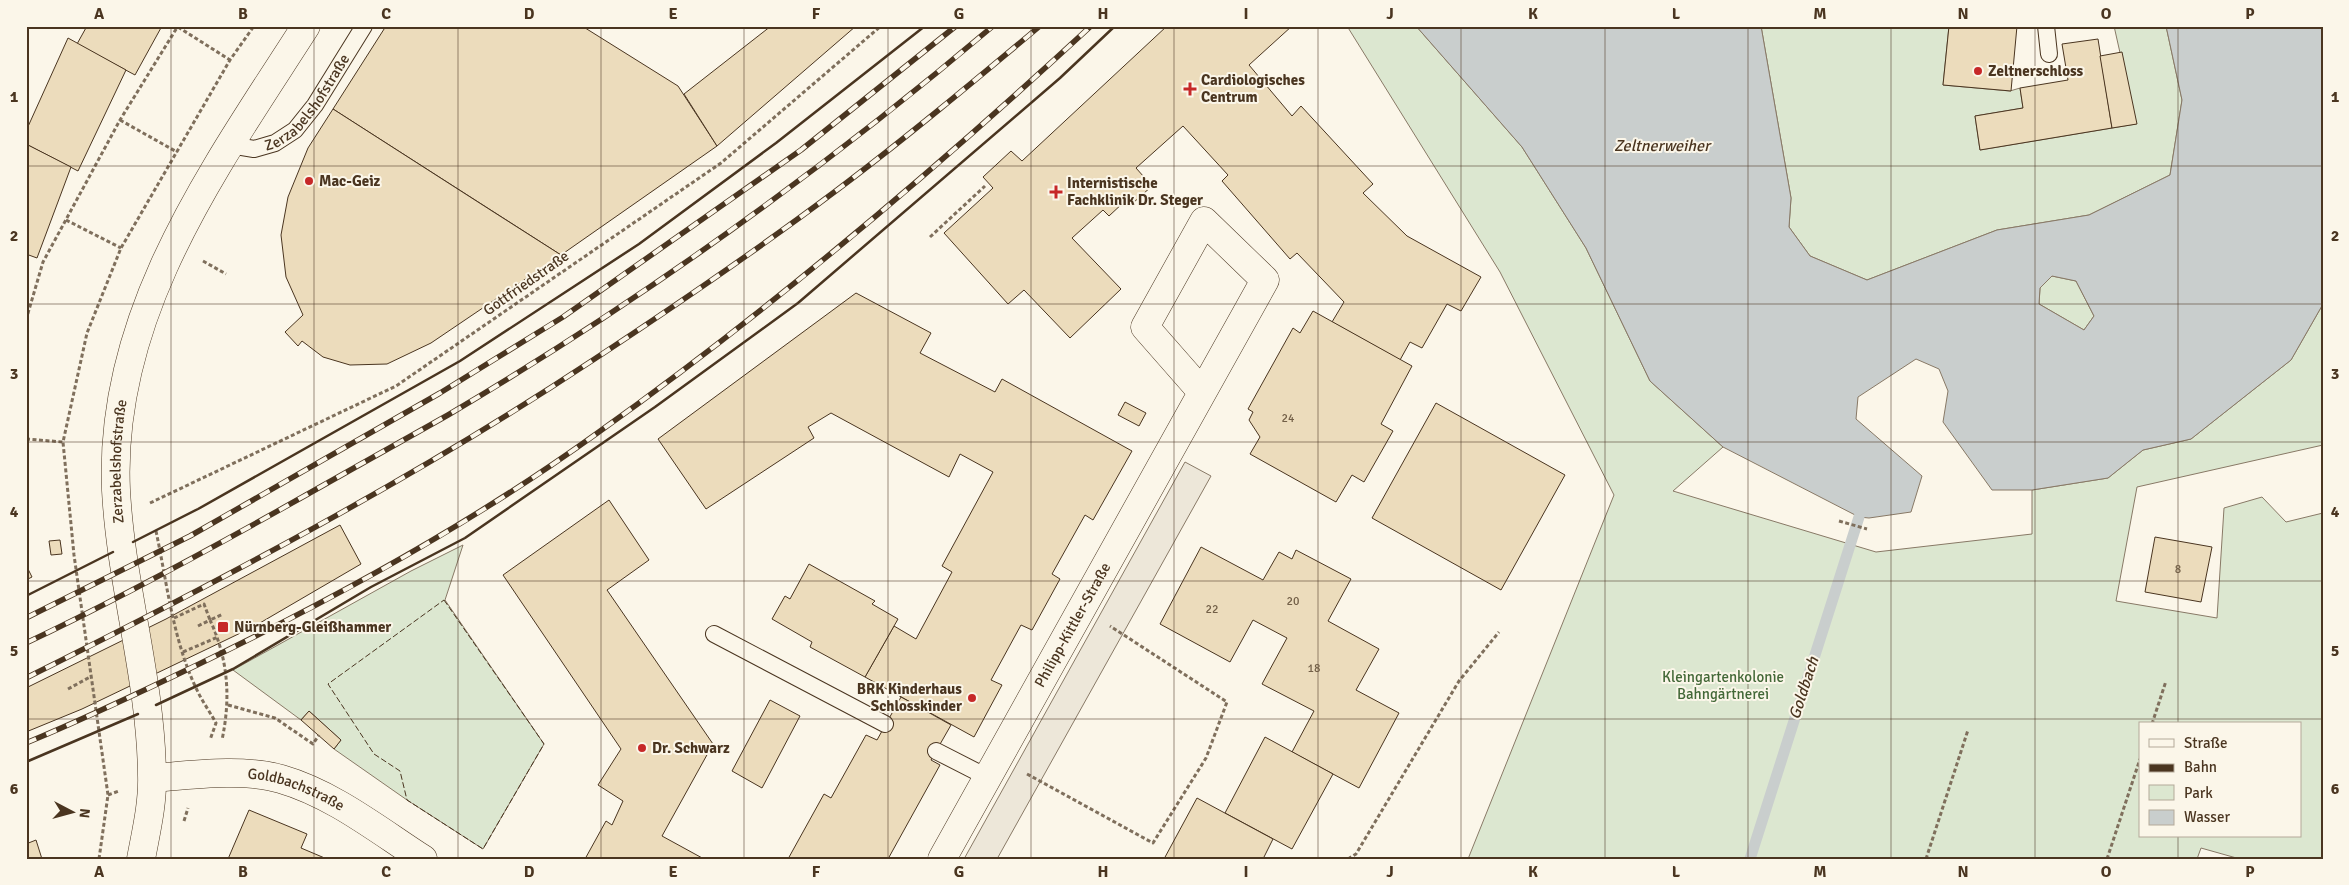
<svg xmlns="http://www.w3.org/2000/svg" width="2349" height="885" font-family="Signika,sans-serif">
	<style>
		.green { fill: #dce7d0; stroke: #887966; fill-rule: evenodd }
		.parking { fill: #ede7d9; stroke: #887966 }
		.water { fill: #c9cecd; stroke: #887966; fill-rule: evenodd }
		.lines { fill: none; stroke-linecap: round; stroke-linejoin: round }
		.stream { stroke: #c9cecd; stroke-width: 11 }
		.building { fill: #ecdcbc; stroke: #4a3520 }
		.lane-casing { stroke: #4a3520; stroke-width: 18 }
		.street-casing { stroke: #4a3520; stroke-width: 29 }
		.secondary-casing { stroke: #4a3520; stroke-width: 29 }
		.path { stroke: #7f6f5c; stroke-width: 3; stroke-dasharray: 4 2.5; stroke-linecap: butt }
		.lane { stroke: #fbf6e9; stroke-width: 16 }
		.street { stroke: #fbf6e9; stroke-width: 28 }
		.secondary { stroke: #fbf6e9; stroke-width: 28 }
		.rail-casing { stroke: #4a3520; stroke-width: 5.5 }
		.rail { stroke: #fbf6e9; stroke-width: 4; stroke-dasharray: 11; stroke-linecap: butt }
		.fence { stroke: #4a3520; stroke-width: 1; stroke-dasharray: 6 2.5; stroke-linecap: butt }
		.wall { stroke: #4a3520; stroke-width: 2.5 }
		.grid { fill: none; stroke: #4a3520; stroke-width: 1; stroke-opacity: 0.55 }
		.poi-dot { fill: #c62828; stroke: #fbf6e9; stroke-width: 2 }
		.labels { text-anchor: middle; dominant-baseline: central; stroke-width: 4; stroke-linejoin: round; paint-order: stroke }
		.number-label { font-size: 12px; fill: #725f47 }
		.poi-label { font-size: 15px; font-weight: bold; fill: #4a3520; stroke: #fbf6e9; text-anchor: start }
		.street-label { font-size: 15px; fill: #4a3520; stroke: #fbf6e9 }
		.park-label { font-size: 15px; fill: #436837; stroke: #fbf6e9 }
		.water-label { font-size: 16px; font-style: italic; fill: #4a3520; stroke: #fbf6e9 }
		.neatline { fill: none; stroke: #4a3520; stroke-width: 2 }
		.grid-label { font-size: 16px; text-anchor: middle; font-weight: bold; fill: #4a3520 }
	</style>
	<rect width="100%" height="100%" fill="#fbf6e9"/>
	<!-- green -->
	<g class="green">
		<path d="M1347 26H1416L1522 147 1586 248 1650 381 1723 447 1673 491 1876 552 2032 534V490L2108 478 2143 450 2191 439 2291 360 2323 304V445L2137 487 2116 601 2217 618 2224 508 2262 497 2286 522 2323 513V859H2240L2201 848 2197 859H1468L1614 495 1500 272ZM2140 724H2300V836H2140Z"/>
		<path d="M1761 26H1949L1943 85 2010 91 2020 88 2023 108 1975 116 1980 150 2136 124 2114 26H2166L2182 100 2170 175 2089 215 1997 230 1867 280 1810 256 1789 227 1791 198Z"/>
		<path d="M2052 276 2076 281 2094 316 2084 330 2039 304 2040 288Z"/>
		<path d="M463 545 445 600 544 744 483 849 407 800 334 749 341 740 309 711 301 720 233 670 411 571Z"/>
	</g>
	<!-- parking -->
	<path class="parking" d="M1185 462 1211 476 997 859H964Z"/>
	<!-- water -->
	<path class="water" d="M1416 26H1761L1791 198 1789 227 1810 256 1867 280 1997 230 2089 215 2170 175 2182 100 2166 26H2323V304L2291 360 2191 439 2143 450 2108 478 2032 490H1992L1943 422 1948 391 1939 369 1916 359 1858 397 1856 419 1922 476 1911 512 1869 518 1859 517 1723 447 1650 381 1586 248 1522 147ZM2052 276 2076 281 2094 316 2084 330 2039 304 2040 288Z"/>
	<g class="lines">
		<!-- stream -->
		<path class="stream" d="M1750 859 1859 517"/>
	</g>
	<!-- building -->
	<g class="building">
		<path d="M87 26H162L135 75 77 44Z"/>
		<path d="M386 26H582L678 86 717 146 561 255 333 109Z"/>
		<path d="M771 26H856L717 146 684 94Z"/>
		<path d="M1167 26H1292L1249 65 1292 116 1301 106 1373 184 1363 193 1407 236 1481 277 1461 311 1447 304 1422 348 1410 342 1400 360 1332 322 1344 302 1297 253 1290 259 1222 181 1228 175 1183 126 1136 168 1152 186 1133 203 1124 202 1109 216 1103 210 1072 238 1121 289 1070 338 1024 290 1008 304 944 233 993 188 983 177 1011 151 1022 161Z"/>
		<path d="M1949 26H2017L2011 91 1943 85Z"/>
		<path d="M68 38 126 70 78 171 26 144V131Z"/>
		<path d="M2098 39 2112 128 1980 150 1975 116 2023 108 2020 88 2068 80 2062 44Z"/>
		<path d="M2122 52 2137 124 2112 128 2100 56Z"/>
		<path d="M333 109 492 211 561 255 431 343 387 364 350 365 323 357 302 341 298 346 285 332 303 315 286 277 281 235 288 197 308 148Z"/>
		<path d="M26 144 71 167 37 258 26 254Z"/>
		<path d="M856 293 931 333 920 353 995 392 1002 379 1132 451 1093 520 1085 515 1052 574 1060 579 1032 630 1021 625 991 680 1002 685 974 737 865 677 894 626 916 639 952 572 942 566 993 472 960 454 949 477 831 413 808 427 814 438 706 509 658 439Z"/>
		<path d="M1313 311 1412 366 1381 424 1393 431 1364 482 1352 475 1336 502 1250 454 1260 437 1249 420 1253 412 1248 409 1293 328 1300 333Z"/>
		<path d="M1125 402 1146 413 1139 426 1118 415Z"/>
		<path d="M1436 403 1565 475 1501 590 1372 518Z"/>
		<path d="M609 500 649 560 607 590 713 744 662 836 704 859H585L606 821 612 825 623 801 598 785 621 749 503 575Z"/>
		<path d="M340 525 361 564 253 627 82 709 26 732V688L166 619Z"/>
		<path d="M2155 537 2212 547 2201 602 2145 592Z"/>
		<path d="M60 540 62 554 51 555 49 541Z"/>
		<path d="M1201 547 1263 580 1279 552 1292 559 1296 550 1351 579 1328 621 1379 649 1356 690 1399 713 1359 788 1292 752 1314 711 1262 684 1287 638 1253 620 1230 662 1160 624Z"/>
		<path d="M809 564 875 601 872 604 898 619 865 677 810 647 812 642 772 619 785 596 790 599Z"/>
		<path d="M26 565 32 577 26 580Z"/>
		<path d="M901 697 951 725 931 760 940 765 888 859H788L824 794 831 798 866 735 877 740Z"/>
		<path d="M770 700 800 716 762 788 732 771Z"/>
		<path d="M309 711 341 740 334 749 301 720Z"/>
		<path d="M1265 737 1333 774 1292 849 1225 813Z"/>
		<path d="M1197 798 1273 839 1263 859H1164Z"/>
		<path d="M249 810 307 834 301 848 327 859H228Z"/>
		<path d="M36 840 42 859H26V844Z"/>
	</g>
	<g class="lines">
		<!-- lane casing -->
		<g class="lane-casing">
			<g id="lane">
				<path d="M2046 26 2049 54"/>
				<path id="s1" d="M230 145 254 149 275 143 295 130 315 105 364 26"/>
				<path d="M714 634 885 724"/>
				<path d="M936 751 987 777"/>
			</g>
		</g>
		<!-- street casing -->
		<g class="street-casing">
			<g id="street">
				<path id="s2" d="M153 778C191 775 244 768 281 779 333 794 378 830 423 859"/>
				<path id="s3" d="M942 859 1265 280 1204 221 1145 327 1202 392"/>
			</g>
		</g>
		<!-- secondary casing -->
		<g class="secondary-casing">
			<g id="secondary">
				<path id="s4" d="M141 859C146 832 153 803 152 775 151 679 121 586 116 490 108 313 215 168 306 26"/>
			</g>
		</g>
		<!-- path -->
		<g class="path">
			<path d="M178 27 230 60"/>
			<path d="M120 120 177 152"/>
			<path d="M66 220 121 248"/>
			<path d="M930 237 985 186"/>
			<path d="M203 261 226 274"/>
			<path d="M26 320 43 262 120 120 178 26"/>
			<path d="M26 439 63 442"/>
			<path d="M150 503 396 386 721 163 881 26"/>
			<path d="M1839 521 1867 529"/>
			<path d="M156 531C167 583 173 641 197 690 202 701 210 712 216 723L210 740"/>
			<path d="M174 618 204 604 210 620 223 614"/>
			<path d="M198 626 210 620C228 659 231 697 222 740"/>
			<path d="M183 652 218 637"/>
			<path d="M68 689 90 677"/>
			<path d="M228 705 275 718 313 744 319 735"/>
			<path d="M2152 724 2166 681"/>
			<path d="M1027 774 1153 843 1206 758 1227 702 1110 626"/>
			<path d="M108 795 119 791"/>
			<path d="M184 821 188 808"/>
			<path d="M99 859 108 795 74 555 63 442 87 333 121 248 230 60 254 26"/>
			<path d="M1348 859 1356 854 1459 681 1499 632"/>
			<path d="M1926 859 1968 730"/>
			<path d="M2107 859 2140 759"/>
		</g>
		<!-- lane -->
		<use href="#lane" class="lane"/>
		<!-- street -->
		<use href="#street" class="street"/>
		<!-- secondary -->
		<use href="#secondary" class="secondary"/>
		<!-- rail casing -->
		<g class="rail-casing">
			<g id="rail">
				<path d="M26 618 190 536 440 393 563 317 801 150 956 26"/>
				<path d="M26 643C127 595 225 541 322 486 364 462 406 439 448 415 639 302 824 169 993 26"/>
				<path d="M26 678C220 581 412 480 593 360 675 306 757 250 837 190 906 138 973 82 1040 26"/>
				<path d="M26 743C84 719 141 692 197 665 336 598 471 524 596 434 770 310 934 171 1091 26"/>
			</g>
		</g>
		<!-- rail -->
		<use href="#rail" class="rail"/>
		<!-- fence -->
		<path class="fence" d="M444 600 544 744 483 849 407 800 400 771 374 754 328 684Z"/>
		<!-- wall -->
		<g class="wall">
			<path d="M133 542 198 509 460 361 639 244 776 143 925 26"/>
			<path d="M26 596 113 552"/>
			<path d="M156 705 233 669 371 587 465 538 655 407 798 303 1060 78 1115 26"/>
			<path d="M26 762 138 714"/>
		</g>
	</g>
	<!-- grid -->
	<path class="grid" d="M171 26V859M314 26V859M458 26V859M601 26V859M744 26V859M888 26V859M1031 26V859M1174 26V859M1318 26V859M1461 26V859M1605 26V859M1748 26V859M1891 26V859M2035 26V859M2178 26V724M26 166H2323M26 304H2323M26 442H2323M26 581H2323M26 719H2323M2178 836V859"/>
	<!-- markers -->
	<g class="poi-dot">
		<circle cx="1978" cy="71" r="5"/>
		<path d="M1187.5 81.5h5v5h5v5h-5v5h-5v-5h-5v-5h5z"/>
		<circle cx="309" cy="181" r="5"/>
		<path d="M1053.5 184.5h5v5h5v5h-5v5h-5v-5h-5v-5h5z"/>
		<rect x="217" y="621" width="12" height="12" rx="2.5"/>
		<circle cx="972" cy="698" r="5"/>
		<circle cx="642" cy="748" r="5"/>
	</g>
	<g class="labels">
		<!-- number labels -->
		<g class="number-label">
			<text x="1288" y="418">24</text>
			<text x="2178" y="569">8</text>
			<text x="1293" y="601">20</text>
			<text x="1212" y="609">22</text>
			<text x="1314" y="668">18</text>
		</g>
		<!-- poi labels -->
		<g class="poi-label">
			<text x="1988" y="71">Zeltnerschloss</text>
			<text x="1201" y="80">Cardiologisches<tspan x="1201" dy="17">Centrum</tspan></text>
			<text x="319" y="181">Mac-Geiz</text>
			<text x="1067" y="183">Internistische<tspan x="1067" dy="17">Fachklinik Dr. Steger</tspan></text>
			<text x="234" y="627">Nürnberg-Gleißhammer</text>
			<text x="962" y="689" text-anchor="end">BRK Kinderhaus<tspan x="962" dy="17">Schlosskinder</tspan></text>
			<text x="652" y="748">Dr. Schwarz</text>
		</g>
		<!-- street labels -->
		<g class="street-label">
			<text stroke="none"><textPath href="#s1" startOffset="98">Zerzabelshofstraße</textPath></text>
			<text transform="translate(526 283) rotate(-35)">Gottfriedstraße</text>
			<text stroke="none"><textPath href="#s4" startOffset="401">Zerzabelshofstraße</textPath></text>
			<text stroke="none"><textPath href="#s3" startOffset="268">Philipp-Kittler-Straße</textPath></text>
			<text stroke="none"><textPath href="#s2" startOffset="146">Goldbachstraße</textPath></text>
		</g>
		<!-- park labels -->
		<g class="park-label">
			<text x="1723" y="677">Kleingartenkolonie<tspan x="1723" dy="17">Bahngärtnerei</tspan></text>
		</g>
		<!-- water labels -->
		<g class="water-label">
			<text x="1662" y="146">Zeltnerweiher</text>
			<text transform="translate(1804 688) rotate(-72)">Goldbach</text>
		</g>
	</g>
	<!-- border -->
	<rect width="2349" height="885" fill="none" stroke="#fbf6e9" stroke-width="55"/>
	<!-- legend -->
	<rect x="2139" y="722" width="162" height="115" fill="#fbf6e9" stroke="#b4a999"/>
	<rect x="2149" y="739" width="25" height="8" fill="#fbf6e9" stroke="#b4a999"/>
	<text x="2184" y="748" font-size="15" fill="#4a3520">Straße</text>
	<rect x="2149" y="764" width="25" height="8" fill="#4a3520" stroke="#b4a999"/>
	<text x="2184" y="772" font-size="15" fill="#4a3520">Bahn</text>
	<rect x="2149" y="785" width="25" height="15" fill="#dce7d0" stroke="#b4a999"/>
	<text x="2184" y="798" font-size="15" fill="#4a3520">Park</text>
	<rect x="2149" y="810" width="25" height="15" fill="#c9cecd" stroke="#b4a999"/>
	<text x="2184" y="822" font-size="15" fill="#4a3520">Wasser</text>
	<!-- north arrow -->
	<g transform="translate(72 812) rotate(96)" stroke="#fbf6e9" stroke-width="4" paint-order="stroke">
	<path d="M0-4L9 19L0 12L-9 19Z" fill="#4a3520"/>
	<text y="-8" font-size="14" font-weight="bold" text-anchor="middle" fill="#4a3520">N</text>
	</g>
	<rect x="28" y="28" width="2294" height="830" class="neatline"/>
	<g class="grid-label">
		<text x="99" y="19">A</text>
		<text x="243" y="19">B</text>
		<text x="386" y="19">C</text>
		<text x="529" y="19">D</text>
		<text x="673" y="19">E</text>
		<text x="816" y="19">F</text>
		<text x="959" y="19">G</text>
		<text x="1103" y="19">H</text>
		<text x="1246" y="19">I</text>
		<text x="1390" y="19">J</text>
		<text x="1533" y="19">K</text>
		<text x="1676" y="19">L</text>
		<text x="1820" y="19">M</text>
		<text x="1963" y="19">N</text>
		<text x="2106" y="19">O</text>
		<text x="2250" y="19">P</text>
		<text x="14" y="102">1</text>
		<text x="2335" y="102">1</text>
		<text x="14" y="241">2</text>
		<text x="2335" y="241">2</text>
		<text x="14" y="379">3</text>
		<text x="2335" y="379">3</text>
		<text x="14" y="517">4</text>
		<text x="2335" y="517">4</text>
		<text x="14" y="656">5</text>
		<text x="2335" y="656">5</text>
		<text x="14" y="794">6</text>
		<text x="2335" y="794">6</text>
		<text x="99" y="877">A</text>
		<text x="243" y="877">B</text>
		<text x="386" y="877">C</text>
		<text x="529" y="877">D</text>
		<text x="673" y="877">E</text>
		<text x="816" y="877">F</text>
		<text x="959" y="877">G</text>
		<text x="1103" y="877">H</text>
		<text x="1246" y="877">I</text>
		<text x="1390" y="877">J</text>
		<text x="1533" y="877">K</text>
		<text x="1676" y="877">L</text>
		<text x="1820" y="877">M</text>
		<text x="1963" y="877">N</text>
		<text x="2106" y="877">O</text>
		<text x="2250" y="877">P</text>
	</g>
</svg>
